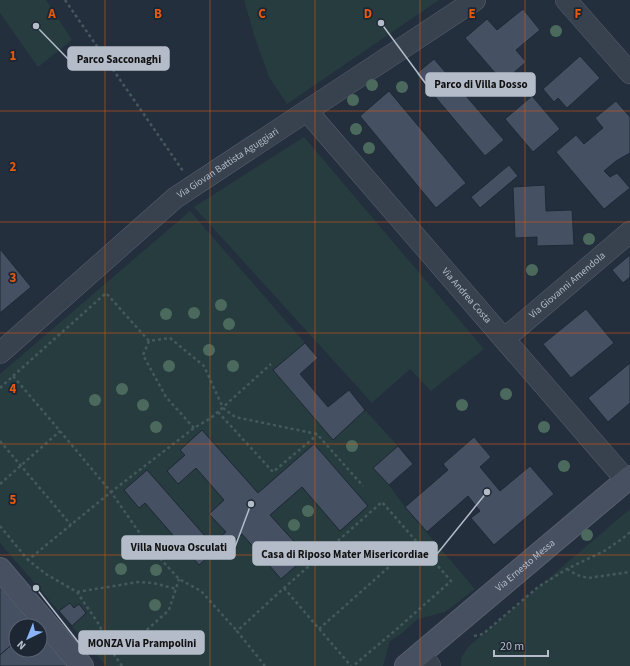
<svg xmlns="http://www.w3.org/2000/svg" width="630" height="666" font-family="'Source Sans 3',sans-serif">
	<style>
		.green { fill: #263c3f; fill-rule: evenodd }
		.building { fill: #455162; stroke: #1f2835 }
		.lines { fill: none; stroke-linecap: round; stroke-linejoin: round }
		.street-casing { stroke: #565f6c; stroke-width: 22 }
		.secondary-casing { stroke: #565f6c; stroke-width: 24 }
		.path { stroke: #44595c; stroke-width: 2.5; stroke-dasharray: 3 3; stroke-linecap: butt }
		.street { stroke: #38414e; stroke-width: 21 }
		.secondary { stroke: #465061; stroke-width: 22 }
		.tree { fill: #4b6a5d }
		.grid { fill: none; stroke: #e8590c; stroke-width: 1; stroke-opacity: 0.55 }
		.labels { text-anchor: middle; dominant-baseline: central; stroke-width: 3.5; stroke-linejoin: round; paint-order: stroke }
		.street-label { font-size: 10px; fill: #b4bcc9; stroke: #1d2633 }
		.grid-label { font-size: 13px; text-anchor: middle; font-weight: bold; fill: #e8590c; stroke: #1d2633; stroke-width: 3.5; stroke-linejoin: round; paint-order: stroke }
		.leader { fill: none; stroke: #b4bcc9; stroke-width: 1.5 }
		.callout-dot { fill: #b4bcc9; stroke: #1d2633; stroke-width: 1.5 }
		.callout { fill: #b4bcc9; stroke: #b4bcc9; stroke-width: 1.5 }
		.callout-label { font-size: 11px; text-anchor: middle; font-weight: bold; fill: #111 }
	</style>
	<rect width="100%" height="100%" fill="#242f3e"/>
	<!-- green -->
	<g class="green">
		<path d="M0 0H46L72 40 38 67 0 13Z"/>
		<path d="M244 0H439L287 104 269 77 255 38Z"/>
		<path d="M304 137 484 349 431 391 410 369 372 403 194 207Z"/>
		<path d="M190 211 305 343 274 370 333 440 365 410 398 446 373 468 389 485 405 507 475 589 445 612 418 619 402 633 390 641 383 666H106L0 543V374ZM202 430 258 493 314 444 368 506 340 531 302 487 270 515 307 556 281 579 242 534 219 555 215 551 199 565 145 503 139 508 124 490 147 471 212 544 226 532 209 514 224 500 196 468 178 483 167 471 185 455 180 450Z"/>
		<path d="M630 509V666H461V658L468 647Z"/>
	</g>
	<!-- building -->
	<g class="building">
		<path d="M523 9 540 30 516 50 526 62 503 82 465 38 487 19 497 30Z"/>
		<path d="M580 56 600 78 567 108 558 98 554 102 543 89Z"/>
		<path d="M434 59 504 140 485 156 416 74Z"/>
		<path d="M389 91 466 183 436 208 360 116Z"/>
		<path d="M532 96 560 129 533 152 505 119Z"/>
		<path d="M616 101 630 117V153L616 161 604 171 610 177 617 173 630 188 604 209 556 152 576 135 584 144 603 128 595 118Z"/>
		<path d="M509 165 518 176 480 208 471 197Z"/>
		<path d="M545 185 546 211 572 210 574 245 537 246V237L515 238 513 187Z"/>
		<path d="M0 249 31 287 0 313Z"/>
		<path d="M630 255V277L623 283 612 270Z"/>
		<path d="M586 309 614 343 571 378 543 344Z"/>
		<path d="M305 343 318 358 300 374 328 407 349 390 365 410 333 440 273 370Z"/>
		<path d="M630 363V403L608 422 588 398Z"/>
		<path d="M202 430 258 493 314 444 368 506 340 531 302 487 270 515 307 556 281 579 242 534 218 555 215 551 199 565 145 503 139 508 124 490 147 470 212 544 226 532 209 514 224 500 196 468 178 484 167 471 185 455 180 450Z"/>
		<path d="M474 437 491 457 480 467 500 491 530 466 554 494 494 545 471 518 480 511 468 496 427 532 405 507 448 470 443 464Z"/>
		<path d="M398 446 413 464 389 485 373 468Z"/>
		<path d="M0 587 33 626H16V641L0 655Z"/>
		<path d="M70 603 74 608 79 604 86 613 72 626 59 611Z"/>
		<path d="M40 634 67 666H0V655L16 641V650H40Z"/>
	</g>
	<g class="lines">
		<!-- street casing -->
		<g class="street-casing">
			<g id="street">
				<path d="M566 0 630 73"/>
				<path id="s1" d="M307 111 626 480"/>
				<path id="s2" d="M504 339 630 232"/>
				<path id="s3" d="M0 353 175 198 475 0"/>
				<path d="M420 654 430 666"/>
			</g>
		</g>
		<!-- secondary casing -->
		<g class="secondary-casing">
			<g id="secondary">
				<path d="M0 569 82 666"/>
				<path id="s4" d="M406 666 630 477"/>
			</g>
		</g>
		<!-- path -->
		<g class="path">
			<path d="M65 0 183 171"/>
			<path d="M13 376 106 293 149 341"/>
			<path d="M0 388 13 376 60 431 111 492 148 545 179 579 201 591 237 631"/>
			<path d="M218 412 273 472 317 435"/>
			<path d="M194 428 166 397 143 355 149 341 170 338 204 366 223 408 235 417 317 434 363 486"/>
			<path d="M0 441 71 525"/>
			<path d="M0 484 60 431"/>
			<path d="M0 526 28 560"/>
			<path d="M567 569 577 575 588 578 630 572"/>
			<path d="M284 588 351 666"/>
			<path d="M77 592 138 582 153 583 176 589"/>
			<path d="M319 629 417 542"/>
			<path d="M474 636 483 634 538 587 567 569 606 550 626 536 630 532"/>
			<path d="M108 643 139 637 169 610 179 579"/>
			<path d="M122 666 115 656 98 623 77 592 46 574 28 560 111 492 194 428 211 418 271 364"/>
			<path d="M265 666 237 631 284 588 382 502 451 581 398 628 353 666"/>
		</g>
		<!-- street -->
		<use href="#street" class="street"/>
		<!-- secondary -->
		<use href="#secondary" class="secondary"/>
	</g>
	<!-- trees -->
	<g class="tree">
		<circle cx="556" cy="31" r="6"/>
		<circle cx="372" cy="85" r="6"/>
		<circle cx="402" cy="87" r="6"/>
		<circle cx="353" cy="100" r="6"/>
		<circle cx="356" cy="129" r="6"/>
		<circle cx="369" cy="148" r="6"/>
		<circle cx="589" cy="239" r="6"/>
		<circle cx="532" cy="270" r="6"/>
		<circle cx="221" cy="305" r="6"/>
		<circle cx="194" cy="313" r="6"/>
		<circle cx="166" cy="314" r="6"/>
		<circle cx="229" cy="324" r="6"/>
		<circle cx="209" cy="350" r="6"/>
		<circle cx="169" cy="366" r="6"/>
		<circle cx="233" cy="366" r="6"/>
		<circle cx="122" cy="389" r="6"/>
		<circle cx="506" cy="394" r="6"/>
		<circle cx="95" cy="400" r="6"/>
		<circle cx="143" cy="405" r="6"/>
		<circle cx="462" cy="405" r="6"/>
		<circle cx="156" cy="427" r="6"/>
		<circle cx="544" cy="427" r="6"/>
		<circle cx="352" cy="446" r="6"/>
		<circle cx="564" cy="466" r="6"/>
		<circle cx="308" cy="511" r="6"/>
		<circle cx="294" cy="525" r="6"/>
		<circle cx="587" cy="535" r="6"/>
		<circle cx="128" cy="543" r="6"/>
		<circle cx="121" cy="569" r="6"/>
		<circle cx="156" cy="570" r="6"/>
		<circle cx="155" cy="605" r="6"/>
	</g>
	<!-- grid -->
	<path class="grid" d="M105 0V666M210 0V666M315 0V666M420 0V666M525 0V666M0 111H630M0 222H630M0 333H630M0 444H630M0 555H630"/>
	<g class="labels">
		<!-- street labels -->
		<g class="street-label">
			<text stroke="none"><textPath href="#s3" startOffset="297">Via Giovan Battista Aguggiari</textPath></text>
			<text stroke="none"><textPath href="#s2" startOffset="83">Via Giovanni Amendola</textPath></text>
			<text stroke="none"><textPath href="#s1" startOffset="244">Via Andrea Costa</textPath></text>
			<text stroke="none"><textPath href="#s4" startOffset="156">Via Ernesto Messa</textPath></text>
		</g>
	</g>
	<g class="grid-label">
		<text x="52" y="18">A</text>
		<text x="158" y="18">B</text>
		<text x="262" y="18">C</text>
		<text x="368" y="18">D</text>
		<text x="472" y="18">E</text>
		<text x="578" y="18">F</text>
		<text x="13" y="60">1</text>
		<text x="13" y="171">2</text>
		<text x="13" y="282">3</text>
		<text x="13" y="393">4</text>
		<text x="13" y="504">5</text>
	</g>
	<!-- callouts -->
	<path class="leader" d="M36 26L68 59M381 23L426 84M251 504L235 547M487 492L437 554M36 588L79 643"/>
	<g class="callout-dot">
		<circle cx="36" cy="26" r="4"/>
		<circle cx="381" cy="23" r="4"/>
		<circle cx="251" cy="504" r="4"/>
		<circle cx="487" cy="492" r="4"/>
		<circle cx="36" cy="588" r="4"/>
	</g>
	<g class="callout">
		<rect x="68" y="47" width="101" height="23" rx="4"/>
		<rect x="426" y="73" width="109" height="23" rx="4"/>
		<rect x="122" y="536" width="113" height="23" rx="4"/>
		<rect x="253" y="542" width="184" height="23" rx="4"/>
		<rect x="79" y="631" width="125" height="23" rx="4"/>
	</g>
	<g class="callout-label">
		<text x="119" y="63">Parco Sacconaghi</text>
		<text x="481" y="88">Parco di Villa Dosso</text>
		<text x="179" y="551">Villa Nuova Osculati</text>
		<text x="345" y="558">Casa di Riposo Mater Misericordiae</text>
		<text x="142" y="647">MONZA Via Prampolini</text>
	</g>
	<!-- north arrow -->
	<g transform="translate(28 638) rotate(223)"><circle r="19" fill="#1d2633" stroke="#59626f"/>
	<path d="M0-3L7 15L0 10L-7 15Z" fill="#8ab4f8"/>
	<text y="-6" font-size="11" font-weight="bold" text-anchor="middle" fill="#b4bcc9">N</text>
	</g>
	<!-- scale -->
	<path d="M494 650v6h54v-6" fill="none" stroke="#b4bcc9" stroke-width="2"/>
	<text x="500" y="650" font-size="12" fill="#b4bcc9" stroke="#1d2633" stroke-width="3" paint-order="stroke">20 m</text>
</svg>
